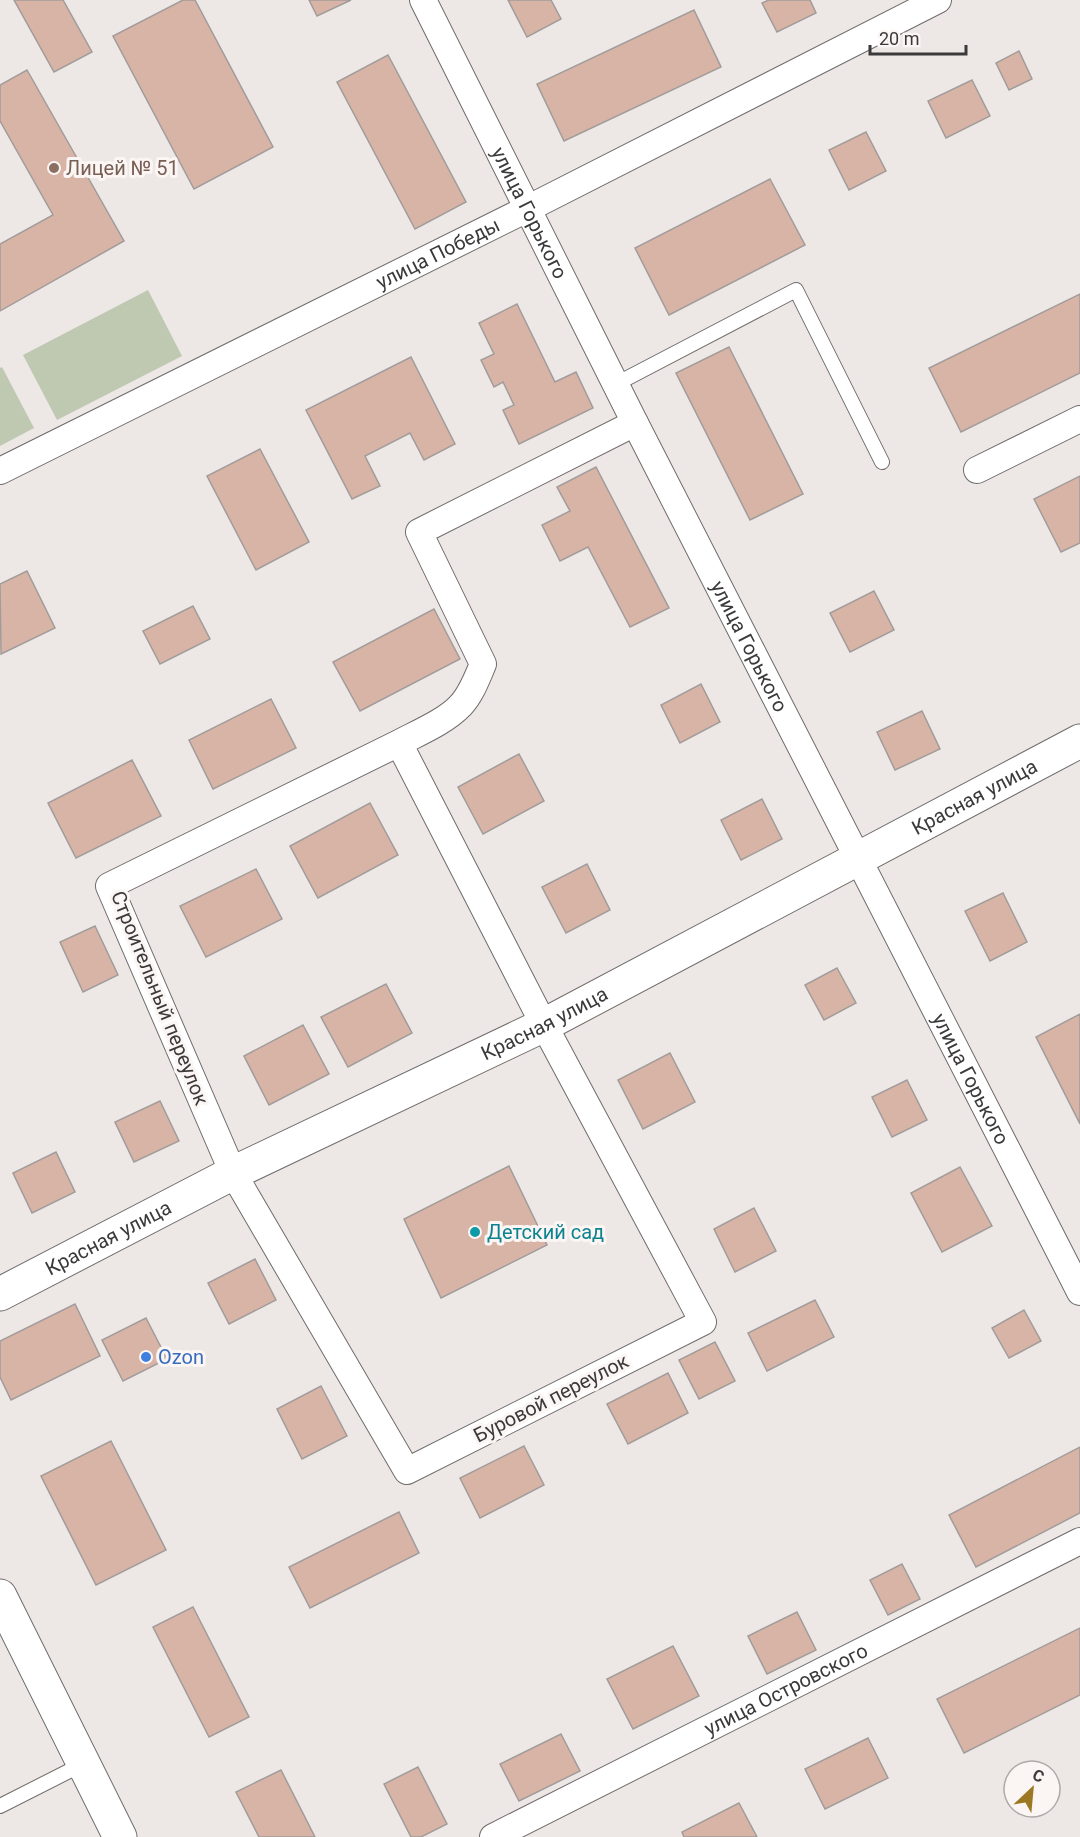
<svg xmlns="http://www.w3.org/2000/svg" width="1080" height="1837" font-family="Roboto,sans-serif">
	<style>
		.green { fill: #bfc8b1 }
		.building { fill: #d8b4a7; stroke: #a19c9a; stroke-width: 1.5 }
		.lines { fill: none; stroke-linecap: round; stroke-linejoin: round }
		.service-casing { stroke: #706c6b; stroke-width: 16 }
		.minor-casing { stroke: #706c6b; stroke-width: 28 }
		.tertiary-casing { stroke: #706c6b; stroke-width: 35 }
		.service { stroke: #fff; stroke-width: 14 }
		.minor { stroke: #fff; stroke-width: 26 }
		.tertiary { stroke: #fff; stroke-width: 33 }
		.education-dot { fill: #8d6e63; stroke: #fbf6f4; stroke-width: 2 }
		.culture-dot { fill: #0f9aa8; stroke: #fbf6f4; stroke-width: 2 }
		.shop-dot { fill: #3f7fe0; stroke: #fbf6f4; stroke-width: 2 }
		.labels { text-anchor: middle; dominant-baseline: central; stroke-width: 6; stroke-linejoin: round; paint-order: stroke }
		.education-label { font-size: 20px; fill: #785e54; stroke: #fbf6f4; text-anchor: start }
		.street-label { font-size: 20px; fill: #3b3939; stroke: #fbf6f4 }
		.culture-label { font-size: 20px; fill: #0d838f; stroke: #fbf6f4; text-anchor: start }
		.shop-label { font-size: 20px; fill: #366cbe; stroke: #fbf6f4; text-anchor: start }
	</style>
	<rect width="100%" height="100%" fill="#ede8e6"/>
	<!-- green -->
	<g class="green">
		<path d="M148 290 182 356 57 420 23 355Z"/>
		<path d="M2 367 34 428 0 446V368Z"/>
	</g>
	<!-- building -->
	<g class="building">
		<path d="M14 0H63L92 52 54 72Z"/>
		<path d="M183 0H195L273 147 194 189 113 36Z"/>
		<path d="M309 0H351L317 16Z"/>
		<path d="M508 0H551L561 19 527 37Z"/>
		<path d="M769 0H810L816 13 777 32 762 3Z"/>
		<path d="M694 10 721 67 564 141 537 84Z"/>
		<path d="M1019 51 1032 79 1009 90 996 63Z"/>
		<path d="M388 55 466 202 415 229 337 82Z"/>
		<path d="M27 70 124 241 0 311V244L53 215 0 121V85Z"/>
		<path d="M972 80 990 116 946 138 928 101Z"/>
		<path d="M866 132 886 171 849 190 829 150Z"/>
		<path d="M770 179 805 245 669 315 635 248Z"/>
		<path d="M1080 294V373L961 432 929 368Z"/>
		<path d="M517 304 555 382 576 372 593 408 519 444 503 410 514 405 503 382 494 387 481 360 494 354 479 323Z"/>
		<path d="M729 347 803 494 750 520 676 373Z"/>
		<path d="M411 357 455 444 424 460 410 433 365 456 380 486 352 499 306 410Z"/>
		<path d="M260 449 309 542 256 570 207 476Z"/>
		<path d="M596 467 669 608 630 627 588 547 560 561 542 525 570 511 557 487Z"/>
		<path d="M1080 476V543L1061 552 1034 499Z"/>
		<path d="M27 571 55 628 1 654 0 584Z"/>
		<path d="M874 591 894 630 850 652 830 613Z"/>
		<path d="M193 606 210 639 160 664 143 631Z"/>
		<path d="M434 609 460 659 360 711 333 662Z"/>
		<path d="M701 684 720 722 680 743 661 705Z"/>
		<path d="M271 699 296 748 213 789 189 740Z"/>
		<path d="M922 711 940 749 895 770 877 732Z"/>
		<path d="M519 754 544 801 483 834 458 787Z"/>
		<path d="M132 760 161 816 76 858 48 803Z"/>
		<path d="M762 799 782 839 741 860 721 820Z"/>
		<path d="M370 803 398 855 318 898 290 846Z"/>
		<path d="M587 864 610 910 566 933 542 887Z"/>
		<path d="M256 869 282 919 206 957 180 906Z"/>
		<path d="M1003 893 1027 942 990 961 965 911Z"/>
		<path d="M95 926 118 975 83 992 60 942Z"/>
		<path d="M837 968 856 1003 824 1020 805 985Z"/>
		<path d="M386 984 412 1033 348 1067 321 1017Z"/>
		<path d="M1080 1014V1124L1036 1037Z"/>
		<path d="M303 1025 329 1074 269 1105 244 1056Z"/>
		<path d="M670 1053 695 1102 643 1129 618 1080Z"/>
		<path d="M907 1080 927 1120 892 1137 872 1097Z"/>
		<path d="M160 1101 179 1141 134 1162 115 1122Z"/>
		<path d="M56 1152 75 1192 32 1213 13 1173Z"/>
		<path d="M509 1166 547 1245 441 1298 404 1219Z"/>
		<path d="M960 1167 992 1226 942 1252 911 1193Z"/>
		<path d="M754 1208 776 1251 735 1272 714 1229Z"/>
		<path d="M255 1259 276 1300 229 1324 208 1283Z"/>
		<path d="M815 1300 834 1337 767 1371 748 1333Z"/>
		<path d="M75 1304 100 1356 11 1400 0 1377V1341Z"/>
		<path d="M1024 1310 1041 1341 1009 1358 992 1328Z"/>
		<path d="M146 1318 167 1359 123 1381 102 1340Z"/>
		<path d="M715 1342 735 1381 699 1399 679 1360Z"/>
		<path d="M668 1373 688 1413 628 1444 607 1404Z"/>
		<path d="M321 1386 347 1436 302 1459 277 1409Z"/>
		<path d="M111 1441 166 1550 96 1585 41 1476Z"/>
		<path d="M524 1446 544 1485 480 1518 460 1478Z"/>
		<path d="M1080 1447V1513L976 1567 949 1515Z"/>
		<path d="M399 1512 419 1553 310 1608 289 1567Z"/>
		<path d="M902 1564 920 1599 888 1615 870 1580Z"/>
		<path d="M193 1607 249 1717 209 1737 153 1627Z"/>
		<path d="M797 1612 816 1650 767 1674 748 1636Z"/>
		<path d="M1080 1628V1695L964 1753 937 1699Z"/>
		<path d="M673 1646 699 1696 633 1729 607 1679Z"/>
		<path d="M561 1734 580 1771 519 1801 500 1764Z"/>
		<path d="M868 1738 888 1778 825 1809 805 1769Z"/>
		<path d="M418 1767 447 1824 421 1837H411L384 1784Z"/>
		<path d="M281 1770 315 1837H259L236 1792Z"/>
		<path d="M739 1803 757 1837H684L682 1832Z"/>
	</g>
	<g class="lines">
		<!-- service casing -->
		<g class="service-casing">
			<g id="service">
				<path d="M616 384 796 290 882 462"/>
				<path d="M0 1806 83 1764"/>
			</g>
		</g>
		<!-- minor casing -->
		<g class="minor-casing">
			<g id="minor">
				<path id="s1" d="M423 0 635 423 1080 1292"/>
				<path d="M977 470 1080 419"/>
				<path id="s2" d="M0 471 527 209 938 0"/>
				<path d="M399 743 544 1025 703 1322 407 1471 233 1173 109 886 399 743C418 733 446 721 460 706 471 695 477 678 483 664L419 532 635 423"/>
				<path id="s3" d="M493 1837 1080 1541"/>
			</g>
		</g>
		<!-- tertiary casing -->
		<g class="tertiary-casing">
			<g id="tertiary">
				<path id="s4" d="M0 1294 233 1173 544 1025 1080 741"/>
				<path d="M0 1596 120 1837"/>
			</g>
		</g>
		<!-- service -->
		<use href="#service" class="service"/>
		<!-- minor -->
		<use href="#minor" class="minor"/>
		<!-- tertiary -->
		<use href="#tertiary" class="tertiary"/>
	</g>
	<!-- markers -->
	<circle class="education-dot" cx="54" cy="168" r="6"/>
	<circle class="culture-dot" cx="475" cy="1232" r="6"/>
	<circle class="shop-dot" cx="146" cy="1357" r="6"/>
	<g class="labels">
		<!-- education labels -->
		<g class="education-label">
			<text x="66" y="168">Лицей № 51</text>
		</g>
		<!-- street labels -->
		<g class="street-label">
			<text stroke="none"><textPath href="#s1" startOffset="238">улица Горького</textPath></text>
			<text stroke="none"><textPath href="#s2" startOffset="489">улица Победы</textPath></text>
			<text stroke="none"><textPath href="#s1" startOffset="724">улица Горького</textPath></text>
			<text stroke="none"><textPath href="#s4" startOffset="1094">Красная улица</textPath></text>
			<text transform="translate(160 998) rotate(68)">Строительный переулок</text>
			<text stroke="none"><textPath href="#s4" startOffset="608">Красная улица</textPath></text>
			<text stroke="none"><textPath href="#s1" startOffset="1210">улица Горького</textPath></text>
			<text stroke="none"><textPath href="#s4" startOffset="122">Красная улица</textPath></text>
			<text transform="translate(551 1398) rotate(-27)">Буровой переулок</text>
			<text stroke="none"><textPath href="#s3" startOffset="328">улица Островского</textPath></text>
		</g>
		<!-- culture labels -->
		<g class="culture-label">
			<text x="487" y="1232">Детский сад</text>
		</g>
		<!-- shop labels -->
		<g class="shop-label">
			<text x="158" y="1357">Ozon</text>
		</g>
	</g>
	<!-- north arrow -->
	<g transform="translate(1032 1789) rotate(26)"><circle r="28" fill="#fbf6f4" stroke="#aeaaa9" stroke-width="1.5"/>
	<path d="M0-4.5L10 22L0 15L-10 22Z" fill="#9c7823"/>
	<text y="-9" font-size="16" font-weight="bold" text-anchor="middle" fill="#3b3939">С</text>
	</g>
	<!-- scale -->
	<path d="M870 45v9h96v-9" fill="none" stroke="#3b3939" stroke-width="3"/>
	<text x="879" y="45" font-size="18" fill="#3b3939" stroke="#fbf6f4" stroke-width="4.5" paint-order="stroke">20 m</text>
</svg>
